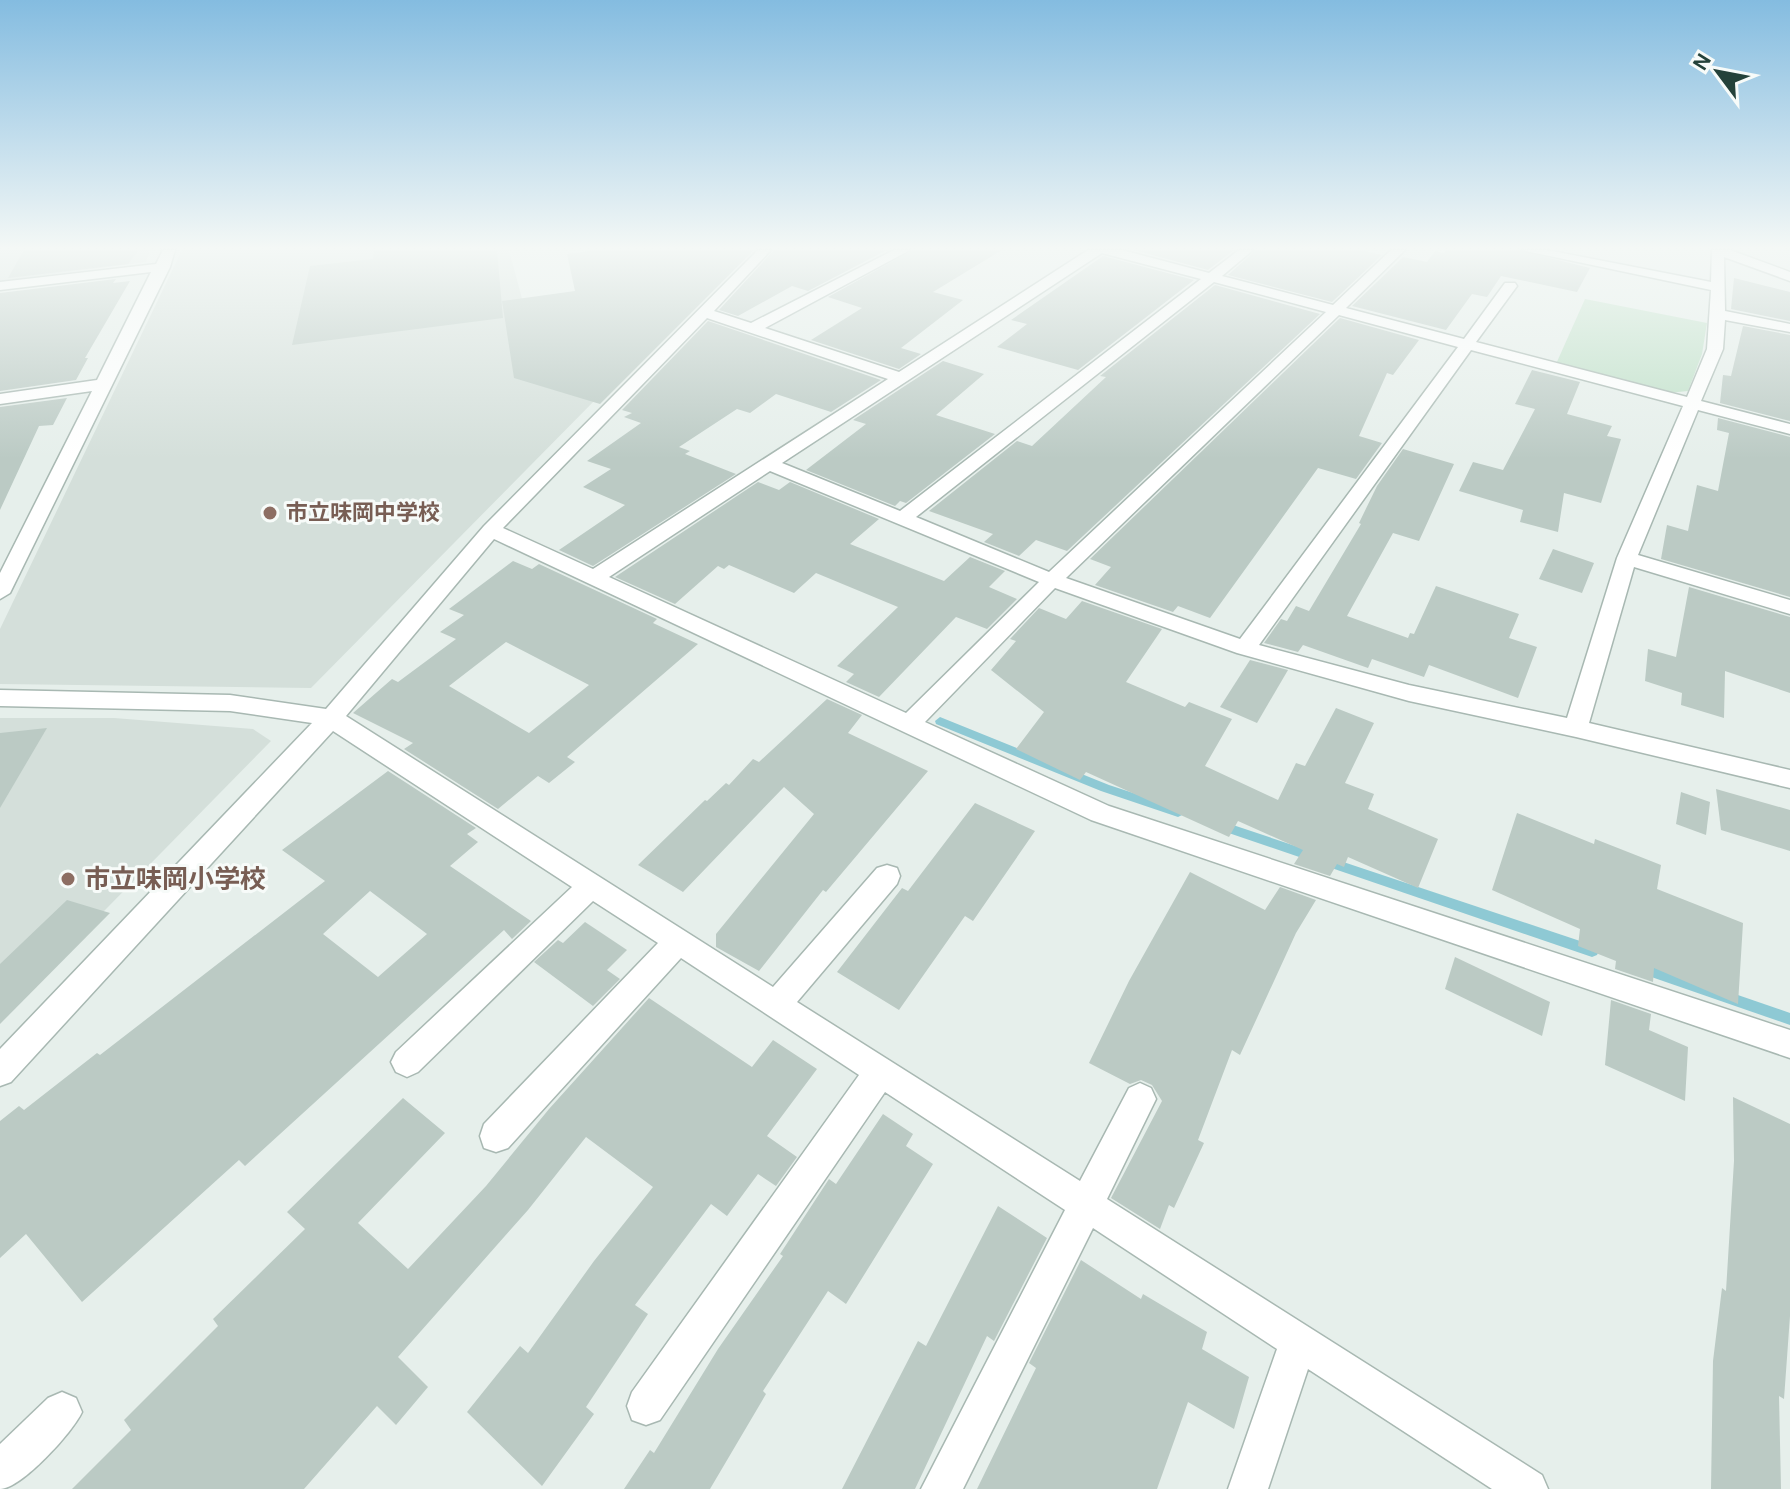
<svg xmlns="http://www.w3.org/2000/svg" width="1790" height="1489" font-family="Karla,'Noto Sans JP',sans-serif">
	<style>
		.built { fill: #d4dfda }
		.green { fill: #bfe0c8 }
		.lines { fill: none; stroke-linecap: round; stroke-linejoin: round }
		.stream { fill: #8ec9d4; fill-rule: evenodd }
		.building { fill: #bbcac4; fill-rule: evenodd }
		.minor-casing { stroke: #a8b8b2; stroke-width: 3 }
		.minor { fill: #fff; fill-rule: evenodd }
		.education-dot { fill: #8d6e63; stroke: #f7fbf9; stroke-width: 3 }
		.labels { text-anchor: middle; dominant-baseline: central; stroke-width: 6; stroke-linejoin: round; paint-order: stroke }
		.far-education-label { font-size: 22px; font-weight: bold; fill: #785e54; stroke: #f7fbf9; text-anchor: start }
		.education-label { font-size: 26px; font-weight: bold; fill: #785e54; stroke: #f7fbf9; text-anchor: start }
	</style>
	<rect width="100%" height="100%" fill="#e6efeb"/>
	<!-- built -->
	<g class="built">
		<path d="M0 250H150L146 262 0 281Z"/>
		<path d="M182 250H509L528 321 598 397 311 688 0 684V629Z"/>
		<path d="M0 718H114L253 729 271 741 0 1017Z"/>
	</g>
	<!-- green -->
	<path class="green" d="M1585 299 1707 323 1702 354 1688 391 1668 393 1556 364Z"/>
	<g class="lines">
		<!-- stream -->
		<g class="stream">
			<path d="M940 717 1109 785 1182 809 1184 812 1182 815 1178 817 1101 791 936 724 935 721Z"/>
			<path d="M1221 821 1592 945 1597 947 1599 951 1597 955 1592 957 1217 829 1215 826 1217 823Z"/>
			<path d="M1642 962 1790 1013V1025L1637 972 1635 968 1637 964Z"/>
		</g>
	</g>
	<!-- building -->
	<g class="building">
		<path d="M24 250H139L128 264 8 278Z"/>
		<path d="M374 250H497L503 318 292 345 310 266 373 259Z"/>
		<path d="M597 250H754L600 404 514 378 502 301 575 291 567 254Z"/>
		<path d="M774 250H887L808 291 792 286 738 316 719 310Z"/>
		<path d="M913 250H1002L933 292 963 300 901 348 921 354 899 369 811 340 862 308 828 297Z"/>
		<path d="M1134 250H1234L1208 270Z"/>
		<path d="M1256 250H1361L1382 255 1332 302 1228 275Z"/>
		<path d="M1445 250H1518L1590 268 1577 292 1501 276 1487 297 1472 294 1446 330 1352 306 1403 257 1427 262 1435 251 1445 253Z"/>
		<path d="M1103 256 1194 280 1078 370 997 347 1027 324 1011 320Z"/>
		<path d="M1734 278 1790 292V321L1731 309Z"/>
		<path d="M116 279 113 283 130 281 85 358H88L76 380 0 391V293Z"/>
		<path d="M1215 285 1320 314 1067 551 1036 540 1019 556 984 542 993 534 929 511 1017 441 1032 446 1106 377 1100 376Z"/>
		<path d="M1340 318 1419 340 1393 375 1387 373 1359 436 1382 443 1356 479 1318 468 1210 618 1178 606 1173 612 1095 585 1111 567 1090 559Z"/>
		<path d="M708 321 881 380 831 412 776 394 750 413 737 409 679 447 690 451 685 454 736 474 593 566 559 550 625 505 583 487 611 469 587 461 641 423 624 417 632 413 622 410Z"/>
		<path d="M1743 326 1790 335V421L1720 403 1723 375 1731 376Z"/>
		<path d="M943 361 984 374 936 415 995 434 906 503 900 501 895 506 806 470 866 424 853 420Z"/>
		<path d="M1532 370 1580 382 1567 414 1612 426 1607 436 1621 439 1601 503 1564 493 1558 532 1520 522 1523 510 1459 491 1473 462 1503 470 1535 409 1515 404Z"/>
		<path d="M67 398 53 425 39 426 0 510V407Z"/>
		<path d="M1718 418 1790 437V597L1661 559 1667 525 1688 531 1697 485 1718 491 1729 433 1717 430Z"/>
		<path d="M1403 449 1454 464 1419 541 1393 533 1347 616 1408 638 1410 633 1414 634 1436 586 1519 614 1509 638 1537 647 1518 698 1429 665 1424 677 1372 659 1368 668 1303 645 1298 652 1264 643 1281 619 1287 621 1296 606 1309 611 1361 524 1359 523 1377 486Z"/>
		<path d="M758 482 779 490 790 482 879 519 850 544 944 581 970 557 1005 571 989 587 1017 599 987 629 956 617 879 697 846 682 854 674 837 666 898 607 816 573 794 593 729 565 724 569 718 566 675 604 615 577Z"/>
		<path d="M1553 549 1594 563 1582 593 1539 579Z"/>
		<path d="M513 561 532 569 539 564 657 619 653 623 698 644 567 757 575 762 549 783 538 776 498 809 404 749 413 743 353 713 392 679 398 682 456 639 440 632 464 615 449 609ZM506 642 589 685 529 733 449 686Z"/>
		<path d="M1689 587 1790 617V693L1725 671 1724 718 1681 705 1682 693 1645 681 1648 649 1676 657Z"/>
		<path d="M1082 601 1162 629 1126 682 1185 707 1189 702 1232 719 1205 766 1278 800 1296 763 1305 766 1336 708 1374 723 1345 783 1374 794 1368 809 1438 839 1418 888 1348 857 1344 867 1337 864 1330 876 1294 864 1303 850 1238 821 1229 837 1086 772 1080 780 1016 749 1044 712 991 670 1016 641 1010 639 1039 608 1066 619Z"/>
		<path d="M1250 660 1288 670 1257 723 1220 707Z"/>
		<path d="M827 699 862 715 848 733 928 771 826 892 823 890 759 971 716 947V934L814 814 784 787 683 892 638 865 705 800 707 801 726 783 729 785 753 759 759 762Z"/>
		<path d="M47 728 0 808V733Z"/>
		<path d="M388 771 476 828 467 834 478 842 450 866 531 921 512 939 504 930 245 1166 239 1160 82 1302 26 1234 0 1258V1121L19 1106 24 1110 97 1053 100 1055 325 881 282 850ZM370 891 427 934 378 977 323 934Z"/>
		<path d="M1716 789 1790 810V851L1721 830Z"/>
		<path d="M1681 792 1710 802 1706 835 1676 824Z"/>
		<path d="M975 803 1035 831 973 921 965 916 899 1010 837 972 902 888 908 891Z"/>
		<path d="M1517 813 1594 844 1595 839 1661 865 1657 889 1743 923 1738 1004 1654 968 1653 982 1615 969 1616 961 1578 946 1580 929 1492 890Z"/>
		<path d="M1190 872 1265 910 1280 887 1316 900 1296 933 1240 1055 1232 1050 1198 1140 1204 1143 1174 1208 1169 1205 1160 1229 1111 1198 1162 1101 1152 1085 1141 1080 1130 1084 1089 1063 1129 981Z"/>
		<path d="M67 900 110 913 0 1024V964Z"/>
		<path d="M585 922 627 950 607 970 620 979 593 1006 534 962 558 940 563 943Z"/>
		<path d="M1455 957 1550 1002 1542 1036 1445 989Z"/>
		<path d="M649 998 752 1067 773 1040 817 1069 767 1136 797 1157 776 1186 758 1174 727 1216 711 1204 635 1305 648 1314 586 1407 594 1414 542 1486 467 1412 520 1346 528 1353 594 1261 653 1187 586 1137 528 1210 398 1357 428 1387 396 1425 377 1406 304 1489H72L131 1430 124 1420 218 1326 213 1319 305 1229 287 1212 403 1098 445 1133 358 1223 408 1269 486 1186 549 1109Z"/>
		<path d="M1611 1000 1651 1014 1649 1030 1688 1047 1685 1101 1605 1065Z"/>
		<path d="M1733 1097 1790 1124V1316L1784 1399 1779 1396 1781 1489H1711L1713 1361 1722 1288 1726 1291 1734 1161Z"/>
		<path d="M883 1114 913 1134 906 1146 933 1164 846 1304 828 1291 763 1391 766 1394 710 1489H624L650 1450 654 1453 718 1349 783 1256 780 1254 829 1179 836 1184Z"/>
		<path d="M998 1206 1047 1238 994 1341 987 1336 915 1489H842L918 1341 926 1346Z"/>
		<path d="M1081 1260 1141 1299 1143 1294 1207 1332 1202 1349 1249 1377 1234 1429 1188 1402 1157 1489H977L1036 1368 1029 1363Z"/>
	</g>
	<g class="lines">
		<!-- minor casing -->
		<g class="minor-casing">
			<g id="minor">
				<path d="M163 250H175L170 267 10 593 0 599V573L92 391 0 404V394L97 380 151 272 0 290V282L156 264Z"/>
				<path d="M758 250H771L714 311 751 323 894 250H910L765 328 899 372 1088 250H1122L1209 273 1239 250H1253L1222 276 1333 305 1391 250H1405L1346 308 1464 339 1505 283H1515L1517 286 1476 342 1687 397 1707 349 1711 290 1521 250H1547L1711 282 1712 250H1730L1790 272V281L1724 257 1725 311 1790 324V332L1725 320 1723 349 1701 401 1790 424V434L1698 410 1638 555 1790 600V614L1634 567 1589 723 1790 770V788L1576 737 1409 701 1237 653 1055 588 925 722 1109 806 1790 1030V1058L1091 820 494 539 346 716 773 987 877 868 887 865 897 868 900 876 897 884 797 1002 1080 1181 1129 1088 1140 1083 1151 1088 1156 1099 1107 1199 1542 1475 1548 1489H1492L1308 1369 1268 1489H1228L1277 1349 1093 1228 963 1489H921L1065 1210 885 1092 660 1420 646 1425 632 1420 627 1406 632 1392 859 1075 681 958 508 1148 496 1152 484 1148 480 1136 484 1124 658 943 593 901 418 1072 407 1077 396 1072 391 1062 396 1052 572 887 333 731 11 1082 0 1086V1049L312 723 230 711 0 706V690L230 695 326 709 484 526ZM1102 253 1201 279 900 511 782 463ZM1214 282 1326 312 1049 572 916 517ZM1339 315 1458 347 1240 639 1066 578ZM707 318 888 379 593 569 503 528ZM1471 350 1683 406 1617 558 1567 718 1409 685 1259 645ZM770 471 1039 582 906 713 609 577Z"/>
				<path d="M62 1392 76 1398 82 1412C73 1432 21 1489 0 1489V1444L48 1398Z"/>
			</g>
		</g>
		<!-- minor -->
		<use href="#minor" class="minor"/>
	</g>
	<!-- sky -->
	<linearGradient id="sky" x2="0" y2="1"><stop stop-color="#84bce0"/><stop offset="0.54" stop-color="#f4f8f6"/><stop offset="1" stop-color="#f4f8f6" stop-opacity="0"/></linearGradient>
	<rect width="1790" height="459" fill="url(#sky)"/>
	<!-- markers -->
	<g class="education-dot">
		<circle cx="270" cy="513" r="8"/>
		<circle cx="68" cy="879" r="8"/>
	</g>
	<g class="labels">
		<!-- far-education labels -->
		<g class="far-education-label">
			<text x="286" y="513">市立味岡中学校</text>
		</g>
		<!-- education labels -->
		<g class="education-label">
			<text x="84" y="879">市立味岡小学校</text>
		</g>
	</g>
	<!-- north arrow -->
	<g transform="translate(1718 72) rotate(302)" stroke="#f7fbf9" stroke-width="6" paint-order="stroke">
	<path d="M0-6L14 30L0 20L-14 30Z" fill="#24423a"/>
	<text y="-12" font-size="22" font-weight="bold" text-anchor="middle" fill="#24423a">N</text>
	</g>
</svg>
